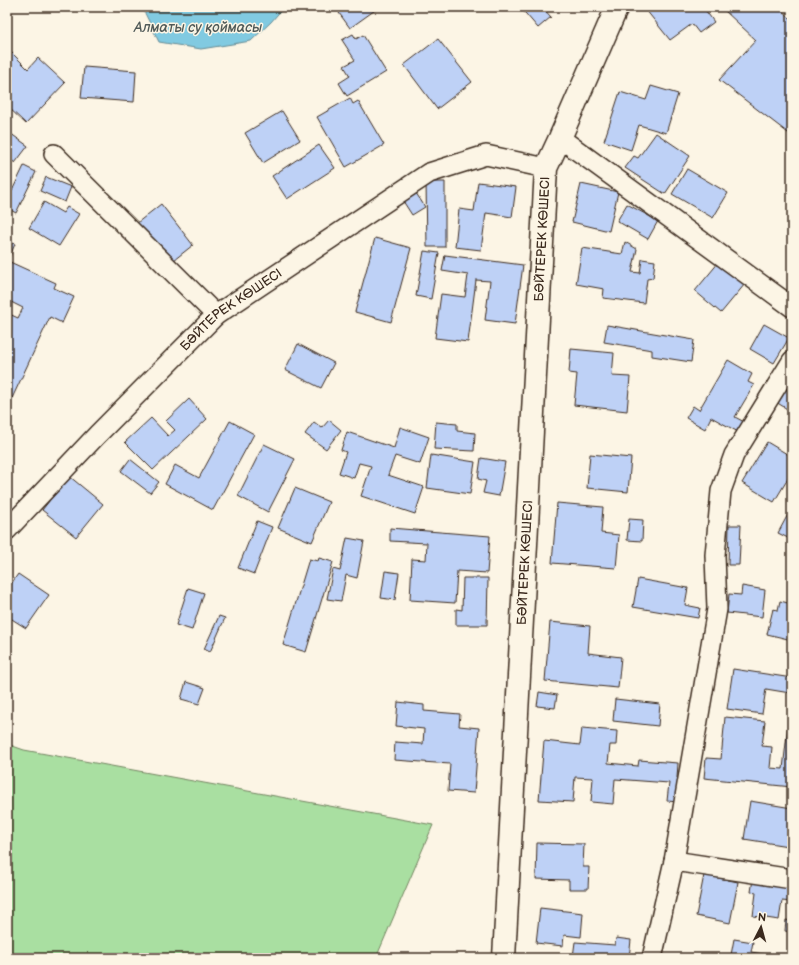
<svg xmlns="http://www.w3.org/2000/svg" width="799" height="965" font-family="'Balsamiq Sans',sans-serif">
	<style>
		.green { fill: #a9dfa1; stroke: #728460 }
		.water { fill: #81cae1; stroke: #658a93 }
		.building { fill: #bed1f6; stroke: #3b2a1e }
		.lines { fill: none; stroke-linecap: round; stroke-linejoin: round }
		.street-casing { stroke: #3b2a1e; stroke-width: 22 }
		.secondary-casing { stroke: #3b2a1e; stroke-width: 25 }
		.street { stroke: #fcf5e5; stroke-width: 19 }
		.secondary { stroke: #fcf5e5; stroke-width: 22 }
		.labels { text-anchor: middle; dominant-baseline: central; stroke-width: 3; stroke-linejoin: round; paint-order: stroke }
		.street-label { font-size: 13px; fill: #3b2a1e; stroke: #fcf5e5 }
		.water-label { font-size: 14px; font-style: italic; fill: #505a58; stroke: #fcf5e5 }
	</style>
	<rect width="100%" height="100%" fill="#fcf5e5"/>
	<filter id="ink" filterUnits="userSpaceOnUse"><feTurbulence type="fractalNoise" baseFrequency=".025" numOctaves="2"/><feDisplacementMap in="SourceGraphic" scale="8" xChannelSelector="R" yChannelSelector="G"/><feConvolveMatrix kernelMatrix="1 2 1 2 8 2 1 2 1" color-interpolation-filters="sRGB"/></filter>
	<g filter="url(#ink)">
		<!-- green -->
		<path class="green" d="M7 744 24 750 433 825 376 958H7Z"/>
		<!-- water -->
		<path class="water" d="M142 7H284L271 22 251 41 201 49 159 42Z"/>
		<!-- building -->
		<g class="building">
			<path d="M346 7H377L378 8 350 28 339 13Z"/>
			<path d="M520 7H542L551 17 538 28Z"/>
			<path d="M650 7H703L714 22 699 33 692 24 670 40 646 10Z"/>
			<path d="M727 7H778L792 20V136L719 80 756 40 724 10Z"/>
			<path d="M353 34 356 39 363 35 386 72 347 96 339 83 350 76 344 66 355 60 342 40Z"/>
			<path d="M438 39 472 82 437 109 404 65Z"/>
			<path d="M11 52 28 69 38 58 65 83 26 124 7 106V57Z"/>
			<path d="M84 67 136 71 134 102 81 98Z"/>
			<path d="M651 86 678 94 666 133 639 125 631 150 604 141 620 92 646 100Z"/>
			<path d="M350 98 353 104 358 101 384 145 346 167 317 117Z"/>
			<path d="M282 111 300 140 263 163 245 133Z"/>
			<path d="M7 131 28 146 15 163 7 157Z"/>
			<path d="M656 133 690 156 665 194 625 168 634 156 638 158Z"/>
			<path d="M319 145 335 168 287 199 272 176Z"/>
			<path d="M24 166 36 172 16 213 7 208V201Z"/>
			<path d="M687 169 728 193 713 218 672 194Z"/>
			<path d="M46 177 71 187 65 202 40 191Z"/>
			<path d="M426 182H445V247H427Z"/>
			<path d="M478 182 516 187 512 217 486 213 481 250 455 247 459 209 474 211Z"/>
			<path d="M581 184 618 192 609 231 572 222Z"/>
			<path d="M416 193 425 207 412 215 403 201Z"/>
			<path d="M44 202 63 213 67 207 79 214 59 246 29 228Z"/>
			<path d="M161 204 193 245 169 264 137 223Z"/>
			<path d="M627 204 658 221 648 239 617 221Z"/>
			<path d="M375 238 411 248 391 322 355 312Z"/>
			<path d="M7 241 15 244 7 263Z"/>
			<path d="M625 242 637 249 632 272 640 273 642 259 655 261 653 278 647 279 644 303 603 298 604 289 576 284 582 248 622 254Z"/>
			<path d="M424 251 439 253 431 299 416 296Z"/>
			<path d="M445 255 523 265 515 324 485 320 490 281 476 280 468 342 435 338 441 294 465 297 468 275 442 271Z"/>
			<path d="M10 262 56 283 54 288 74 297 62 323 50 317 7 409V313L18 318 23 308 7 300V268Z"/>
			<path d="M719 262 745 284 721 313 695 291Z"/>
			<path d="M764 324 789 338 774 363 750 349Z"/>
			<path d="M607 325 694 340 691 362 652 356V350L604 342Z"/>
			<path d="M298 344 334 363 321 388 285 370Z"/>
			<path d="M571 349 614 353 612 376 630 377 627 411 574 405 577 374 569 373Z"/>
			<path d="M728 360 752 374 748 382 754 385 735 417 746 423 740 433 711 417 705 429 686 418 693 406 699 410Z"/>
			<path d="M786 386 792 389V412L776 402Z"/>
			<path d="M189 399 207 419 153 470 125 442 151 418 168 436 175 430 166 421Z"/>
			<path d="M329 420 341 430 326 449 305 434 314 422 322 428Z"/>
			<path d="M230 421 254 434 213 510 165 484 175 465 199 478Z"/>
			<path d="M436 422 457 424V431L475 433 474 451 434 449Z"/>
			<path d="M400 427 429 437 420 464 395 456 388 475 424 487 415 514 361 496 371 466 359 463 354 478 339 473 346 452 341 450 347 432 394 448Z"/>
			<path d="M767 442 792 457V472L774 502 742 483Z"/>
			<path d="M264 444 295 459 268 512 238 496Z"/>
			<path d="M590 454 631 458 628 492 587 488Z"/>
			<path d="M431 455 475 462 470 494 427 488Z"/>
			<path d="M481 458 505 462 499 496 483 493 486 481 478 479Z"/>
			<path d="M130 459 159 482 150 493 121 471Z"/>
			<path d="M69 476 103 504 76 537 42 510Z"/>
			<path d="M295 488 329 502 312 542 278 528Z"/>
			<path d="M557 503 603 507 601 533 619 535 616 568 552 563Z"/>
			<path d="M792 507V540L778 533Z"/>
			<path d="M629 519 643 520 642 541 627 540Z"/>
			<path d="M257 521 272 527 254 574 238 568Z"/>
			<path d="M729 525H741L739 565H728Z"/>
			<path d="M390 528 490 536 487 573 457 571 455 603 410 600 412 559 426 560 427 543 390 541Z"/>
			<path d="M347 538 364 541 357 578 346 575 341 601 327 599 333 569 340 571Z"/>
			<path d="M319 558 333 562 306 652 283 645 309 559 318 561Z"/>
			<path d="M385 571 399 573 395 600 381 598Z"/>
			<path d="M18 574 49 595 26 628 7 616V590Z"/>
			<path d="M463 578H488L487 625H456V609L462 610Z"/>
			<path d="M638 579 688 588 685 605 700 608 698 618 633 607Z"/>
			<path d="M742 586 765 590 762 617 727 613 729 594 741 595Z"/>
			<path d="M188 588 204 593 192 630 176 625Z"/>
			<path d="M780 601 792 604V640L767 634 773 609 778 610Z"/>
			<path d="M219 616 225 618 210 652 204 649Z"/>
			<path d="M550 622 590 626 588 653 621 657 618 688 545 681Z"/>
			<path d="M733 669 792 678 790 693 766 689 762 714 727 709Z"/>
			<path d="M186 682 205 688 199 704 181 699Z"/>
			<path d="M539 692 557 695 555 708 537 706Z"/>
			<path d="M615 699 660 704 658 726 613 721Z"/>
			<path d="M398 702 424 705V711L460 714 459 726 479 728 474 793 448 791 450 764 394 760 395 742 423 744 424 729 396 726Z"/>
			<path d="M790 708H792V787L704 778 706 758 721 759 725 717 765 721 762 746 772 747 770 768 783 769Z"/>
			<path d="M582 728 617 731 616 745H610L608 763 638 766 639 760 678 763 677 778H680L678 802 667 801 669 783 615 779 613 804 591 802 593 778 575 777 573 802 539 800 544 741 580 745Z"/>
			<path d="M750 801 792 808V823L788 846 744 839Z"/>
			<path d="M537 843 584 844 583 867H589L588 889H569V880L536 879Z"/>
			<path d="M704 875 738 882 730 923 696 916Z"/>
			<path d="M753 879 792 886V902L782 901 779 920 753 916 756 893 751 892Z"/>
			<path d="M540 908 583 913 581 937 564 935 563 946 536 943Z"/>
			<path d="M792 916V932L785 931 786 920 791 921Z"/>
			<path d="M616 938 631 940 629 958 573 957 575 942 615 945Z"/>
			<path d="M734 939 753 942 751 952 789 958H739L740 956 731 955Z"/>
		</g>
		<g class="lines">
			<!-- street casing -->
			<g class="street-casing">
				<g id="street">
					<path d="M560 138 792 307"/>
					<path d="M54 154 216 315"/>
					<path id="s1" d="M7 530 97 435 216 315 429 173 486 155 546 168"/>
					<path d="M674 861 792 879"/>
					<path d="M652 958 674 861 717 609 715 555 721 491 734 455 792 361"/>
				</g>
			</g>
			<!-- secondary casing -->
			<g class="secondary-casing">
				<g id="secondary">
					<path id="s2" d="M504 958 546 168 560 138 617 7"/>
				</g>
			</g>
			<!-- street -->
			<use href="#street" class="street"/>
			<!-- secondary -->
			<use href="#secondary" class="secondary"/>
		</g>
	</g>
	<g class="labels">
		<!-- street labels -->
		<g class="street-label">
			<text stroke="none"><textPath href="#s2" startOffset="720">БӘЙТЕРЕК КӨШЕСІ</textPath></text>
			<text stroke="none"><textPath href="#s1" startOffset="315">БӘЙТЕРЕК КӨШЕСІ</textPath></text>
			<text stroke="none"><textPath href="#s2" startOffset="396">БӘЙТЕРЕК КӨШЕСІ</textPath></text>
		</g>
		<!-- water labels -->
		<g class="water-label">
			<text x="198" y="27">Алматы су қоймасы</text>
		</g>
	</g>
	<!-- margin -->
	<rect width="799" height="965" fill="none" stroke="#fcf5e5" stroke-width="24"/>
	<rect x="12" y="12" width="775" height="941" fill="none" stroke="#3b2a1e" stroke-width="1.5" filter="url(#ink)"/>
	<!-- north arrow -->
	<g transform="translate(761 927) rotate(6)" stroke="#fcf5e5" stroke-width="3" paint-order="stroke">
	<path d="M0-3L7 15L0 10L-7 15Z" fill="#3b2a1e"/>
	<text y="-6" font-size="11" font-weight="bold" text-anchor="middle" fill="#3b2a1e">N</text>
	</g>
</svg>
